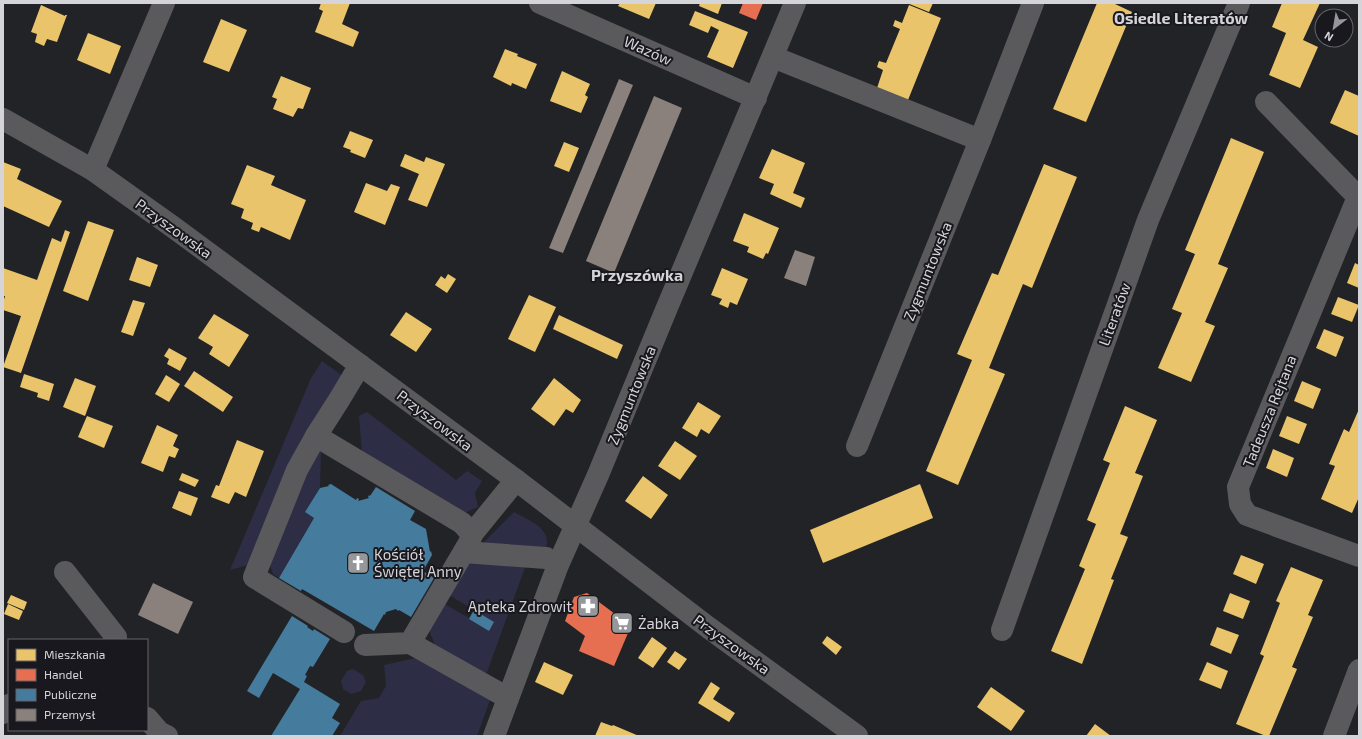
<svg xmlns="http://www.w3.org/2000/svg" width="1362" height="739" font-family="'Exo 2',sans-serif">
	<style>
		.green { fill: #2d2d45 }
		.homes { fill: #e9c46a }
		.shops { fill: #e76f51 }
		.public { fill: #457b9d }
		.industry { fill: #8a817c }
		.lines { fill: none; stroke-linecap: round; stroke-linejoin: round }
		.minor { stroke: #5a5a5d; stroke-width: 22 }
		.labels { text-anchor: middle; dominant-baseline: central; stroke-width: 4; stroke-linejoin: round; paint-order: stroke }
		.street-label { font-size: 15px; fill: #d5d5d9; stroke: #18181e }
		.poi-label { font-size: 15px; fill: #d5d5d9; stroke: #18181e; text-anchor: start }
		.neighbourhood-label { font-size: 16px; font-weight: bold; fill: #d5d5d9; stroke: #18181e }
	</style>
	<rect width="100%" height="100%" fill="#222326"/>
	<!-- green -->
	<g class="green">
		<path d="M322 361 343 376 252 564 230 570 311 378Z"/>
		<path d="M367 412 456 480 467 471 482 481 475 493 478 507 462 514 362 454 359 416Z"/>
		<path d="M316 450 321 452 320 488 305 512 314 518 279 578 273 574 269 562Z"/>
		<path d="M514 512C530 521 556 530 544 552L481 547 486 540Z"/>
		<path d="M471 557 527 562 486 675 435 645 428 628 443 603 469 618 474 610 449 595Z"/>
		<path d="M420 657 490 700 477 736H340L361 701 379 698 386 686 384 665Z"/>
		<path d="M353 669 363 675 366 682 361 691 351 694 343 689 341 681 347 671Z"/>
	</g>
	<!-- homes -->
	<g class="homes">
		<path d="M321 3H350L342 24 359 32 353 47 315 32 323 11 319 9Z"/>
		<path d="M620 3H656L649 19 618 6Z"/>
		<path d="M700 3H722L718 14 699 6Z"/>
		<path d="M907 3H933L929 12Z"/>
		<path d="M1097 3H1116L1115 4 1132 12 1086 122 1053 109Z"/>
		<path d="M1282 3H1320L1303 40 1318 47 1300 88 1269 75 1286 33 1272 27Z"/>
		<path d="M41 5 65 16V15H67L57 42 47 39 44 46 35 42 37 34 31 32Z"/>
		<path d="M909 5 941 18 908 100 877 88 883 70 877 67 879 61 886 63 900 29 893 26 895 20 902 23Z"/>
		<path d="M695 11 748 32 733 68 707 57 719 30 711 26 708 33 689 25Z"/>
		<path d="M221 19 247 30 229 72 203 62Z"/>
		<path d="M88 33 121 46 110 74 77 60Z"/>
		<path d="M505 49 518 54 517 56 537 64 526 89 512 83 511 86 493 77Z"/>
		<path d="M562 71 590 84 585 95 588 97 581 113 550 101Z"/>
		<path d="M281 76 311 88 303 109 298 108 293 117 273 109 277 99 272 97Z"/>
		<path d="M1345 90 1359 96V136L1330 123Z"/>
		<path d="M350 131 373 140 365 158 350 152 351 150 343 147Z"/>
		<path d="M1231 138 1264 152 1218 264 1228 268 1205 322 1215 326 1191 382 1158 368 1182 313 1172 309 1195 254 1185 250Z"/>
		<path d="M564 142 579 148 569 172 554 166Z"/>
		<path d="M772 149 805 163 793 193 805 198 801 208 770 194 774 184 759 178Z"/>
		<path d="M405 154 424 162 426 157 445 164 427 207 408 200 419 174 400 166Z"/>
		<path d="M3 162 21 169 17 179 62 201 49 227 3 206Z"/>
		<path d="M1044 164 1077 177 1032 288 1023 284 989 368 1005 374 958 485 926 471 972 360 957 354 992 273 998 275Z"/>
		<path d="M247 165 275 176 271 185 306 200 290 240 261 227 259 232 251 229 253 223 241 218 244 209 231 204Z"/>
		<path d="M366 183 387 191 391 184 400 187 385 225 354 212Z"/>
		<path d="M744 213 779 228 768 254 766 253 763 259 747 252 749 247 733 241Z"/>
		<path d="M88 221 114 230 88 301 63 291Z"/>
		<path d="M65 230 70 232 21 373 3 367 21 316 3 310V303L5 296H3V268L37 280 52 238 61 242Z"/>
		<path d="M137 257 158 265 150 287 129 280Z"/>
		<path d="M1355 263 1359 265V288L1347 283Z"/>
		<path d="M722 268 748 279 737 305 730 302 728 308 719 304 722 299 711 295Z"/>
		<path d="M448 274 456 279 447 293 435 285 441 276 445 279Z"/>
		<path d="M529 295 556 307 535 352 508 339Z"/>
		<path d="M1338 297 1359 305 1352 322 1331 314Z"/>
		<path d="M133 300 145 303 133 336 121 332Z"/>
		<path d="M406 312 432 329 416 352 390 335Z"/>
		<path d="M214 314 249 335 229 367 209 354 213 347 198 338Z"/>
		<path d="M559 315 623 345 617 359 553 329Z"/>
		<path d="M1324 329 1344 337 1336 357 1316 348Z"/>
		<path d="M169 348 187 358 180 371 167 364 169 359 164 356Z"/>
		<path d="M194 371 233 397 223 412 184 386Z"/>
		<path d="M24 374 54 384 49 401 37 397 38 393 20 387Z"/>
		<path d="M166 375 180 384 169 402 155 394Z"/>
		<path d="M75 378 96 386 85 416 63 407Z"/>
		<path d="M554 378 581 400 573 413 566 409 554 426 531 409Z"/>
		<path d="M1302 381 1321 389 1313 409 1294 401Z"/>
		<path d="M698 402 721 416 709 434 701 429 697 437 682 428Z"/>
		<path d="M1125 406 1157 420 1135 473 1143 476 1120 534 1128 537 1111 579 1114 580 1082 664 1051 651 1085 569 1079 566 1096 524 1087 520 1110 463 1103 460Z"/>
		<path d="M1359 409V497L1352 513 1321 499 1335 466 1329 464 1344 429 1349 432Z"/>
		<path d="M87 416 113 426 104 448 78 437Z"/>
		<path d="M1287 416 1307 424 1299 444 1279 436Z"/>
		<path d="M157 425 178 435 173 446 179 449 175 458 169 456 163 472 141 463Z"/>
		<path d="M237 440 264 451 246 497 235 492 229 504 211 497 216 485 219 486Z"/>
		<path d="M675 441 697 456 680 480 658 466Z"/>
		<path d="M1273 449 1294 458 1287 477 1266 468Z"/>
		<path d="M182 473 199 480 195 487 179 480Z"/>
		<path d="M643 476 668 495 651 519 625 501Z"/>
		<path d="M920 484 933 518 823 563 810 530Z"/>
		<path d="M179 491 198 498 191 516 172 508Z"/>
		<path d="M1241 555 1264 564 1256 584 1233 574Z"/>
		<path d="M1291 567 1323 580 1308 615 1313 617 1292 667 1297 669 1269 736H1266L1236 724 1264 656 1260 654 1280 603 1276 601Z"/>
		<path d="M1230 593 1250 601 1243 619 1223 611Z"/>
		<path d="M11 595 27 602 24 610 7 603Z"/>
		<path d="M8 604 23 611 19 620 4 614Z"/>
		<path d="M1217 627 1239 635 1231 654 1210 645Z"/>
		<path d="M827 636 842 647 836 655 822 643Z"/>
		<path d="M652 637 667 648 653 668 638 658Z"/>
		<path d="M675 651 687 659 679 670 667 662Z"/>
		<path d="M544 662 573 675 563 695 535 682Z"/>
		<path d="M1207 662 1228 671 1221 689 1199 680Z"/>
		<path d="M711 682 720 688 713 699 735 713 729 722 698 703Z"/>
		<path d="M991 687 1025 711 1011 731 977 707Z"/>
		<path d="M601 722 612 726 613 725 639 736H595Z"/>
		<path d="M1095 724 1111 736H1086Z"/>
	</g>
	<!-- shops -->
	<g class="shops">
		<path d="M743 3H763L756 20 739 13Z"/>
		<path d="M587 593 631 626 614 666 579 651 585 636 565 621 574 597Z"/>
	</g>
	<!-- public -->
	<g class="public">
		<path d="M331 484 356 500 357 498 359 499 358 501 369 498 368 497 369 495 370 496 376 487 415 511 410 520 426 529 430 552 431 551 432 555 423 571 434 578 411 617 399 610 398 611 396 609 386 612 385 615 384 614 374 631 302 589 301 591 279 578 314 518 305 512 320 488 329 486 328 485Z"/>
		<path d="M474 610 494 622 489 631 469 619Z"/>
		<path d="M292 616 308 626 307 627 313 631 314 629 330 639 313 667 310 666 305 675 307 676 304 682 340 704 332 718 340 723 332 736H271L300 689 273 673 259 698 247 691Z"/>
	</g>
	<!-- industry -->
	<g class="industry">
		<path d="M619 79 633 85 563 253 549 248Z"/>
		<path d="M654 96 682 108 614 273 586 261Z"/>
		<path d="M795 250 815 257 806 286 784 278Z"/>
		<path d="M153 583 193 602 178 634 138 615Z"/>
	</g>
	<g class="lines">
		<!-- minor -->
		<g class="minor">
			<path d="M540 3 756 98"/>
			<path d="M773 57 980 140"/>
			<path d="M1266 102 1359 198"/>
			<path d="M3 119 93 170 173 227 360 365 516 480 709 628 857 736"/>
			<path d="M93 170 164 3"/>
			<path d="M1358 197 1238 487 1240 504 1247 515 1359 556"/>
			<path d="M316 436 462 523 472 534 469 543 410 643 365 645"/>
			<path d="M857 446 980 140 1033 3"/>
			<path d="M472 534 516 480"/>
			<path d="M464 552 546 558"/>
			<path d="M65 572 116 637 115 640"/>
			<path d="M1002 630 1148 220 1239 3"/>
			<path d="M344 632 254 577 297 470 316 436 339 400 360 365"/>
			<path d="M410 643 508 698"/>
			<path d="M3 713 9 705"/>
			<path d="M147 718 159 732 167 736"/>
			<path d="M494 736 558 565 598 475 666 310 795 3"/>
			<path d="M1334 736 1359 670"/>
		</g>
	</g>
	<!-- icons -->
	<defs>
		<g id="church-square" transform="scale(1.15)"><rect x="-9" y="-9" width="18" height="18" rx="4" fill="#96979a" stroke="#18181e"/><path d="M-1.2-6h2.4v3.5h3.3v2.4h-3.3V6h-2.4V-.1h-3.3v-2.4h3.3Z" fill="#fff"/></g>
		<g id="pharmacy-square" transform="scale(1.15)"><rect x="-9" y="-9" width="18" height="18" rx="4" fill="#96979a" stroke="#18181e"/><path d="M-2-6h4v4h4v4h-4v4h-4v-4h-4v-4h4Z" fill="#fff"/></g>
		<g id="supermarket-square" transform="scale(1.15)"><rect x="-9" y="-9" width="18" height="18" rx="4" fill="#96979a" stroke="#18181e"/><path d="M-6-5.5h2.5l.6 2H6L4.5 2H-2.5L-4.4-4H-6ZM-1.5 3.2a1.3 1.3 0 1 0 .1 0ZM3 3.2a1.3 1.3 0 1 0 .1 0Z" fill="#fff"/></g>
	</defs>
	<g fill-rule="evenodd">
		<use href="#church-square" x="358" y="563"/>
		<use href="#pharmacy-square" x="588" y="606"/>
		<use href="#supermarket-square" x="622" y="623"/>
	</g>
	<g class="labels">
		<!-- street labels -->
		<g class="street-label">
			<text transform="translate(648 50) rotate(24)">Wazów</text>
			<text transform="translate(174 228) rotate(36)">Przyszowska</text>
			<text transform="translate(927 271) rotate(-68)">Zygmuntowska</text>
			<text transform="translate(1114 314) rotate(-70)">Literatów</text>
			<text transform="translate(631 395) rotate(-68)">Zygmuntowska</text>
			<text transform="translate(1269 411) rotate(-68)">Tadeusza Rejtana</text>
			<text transform="translate(435 420) rotate(37)">Przyszowska</text>
			<text transform="translate(732 644) rotate(36)">Przyszowska</text>
		</g>
		<!-- poi labels -->
		<g class="poi-label">
			<text x="374" y="554">Kościół<tspan x="374" dy="17">Świętej Anny</tspan></text>
			<text x="572" y="606" text-anchor="end">Apteka Zdrowit</text>
			<text x="638" y="623">Żabka</text>
		</g>
		<!-- neighbourhood labels -->
		<g class="neighbourhood-label">
			<text x="1181" y="17">Osiedle Literatów</text>
			<text x="637" y="274">Przyszówka</text>
		</g>
	</g>
	<!-- border -->
	<rect width="1362" height="739" fill="none" stroke="#d5d5d9" stroke-width="8"/>
	<!-- legend -->
	<rect x="8" y="639" width="140" height="92" fill="#18181e" stroke="#646469"/>
	<rect x="16" y="649" width="20" height="12" fill="#e9c46a" stroke="#646469"/>
	<text x="44" y="659" font-size="12" fill="#d5d5d9">Mieszkania</text>
	<rect x="16" y="669" width="20" height="12" fill="#e76f51" stroke="#646469"/>
	<text x="44" y="679" font-size="12" fill="#d5d5d9">Handel</text>
	<rect x="16" y="689" width="20" height="12" fill="#457b9d" stroke="#646469"/>
	<text x="44" y="699" font-size="12" fill="#d5d5d9">Publiczne</text>
	<rect x="16" y="709" width="20" height="12" fill="#8a817c" stroke="#646469"/>
	<text x="44" y="719" font-size="12" fill="#d5d5d9">Przemysł</text>
	<!-- north arrow -->
	<g transform="translate(1334 28) rotate(211)"><circle r="19" fill="#18181e" stroke="#646469"/>
	<path d="M0-3L7 15L0 10L-7 15Z" fill="#96979a"/>
	<text y="-6" font-size="11" font-weight="bold" text-anchor="middle" fill="#d5d5d9">N</text>
	</g>
</svg>
